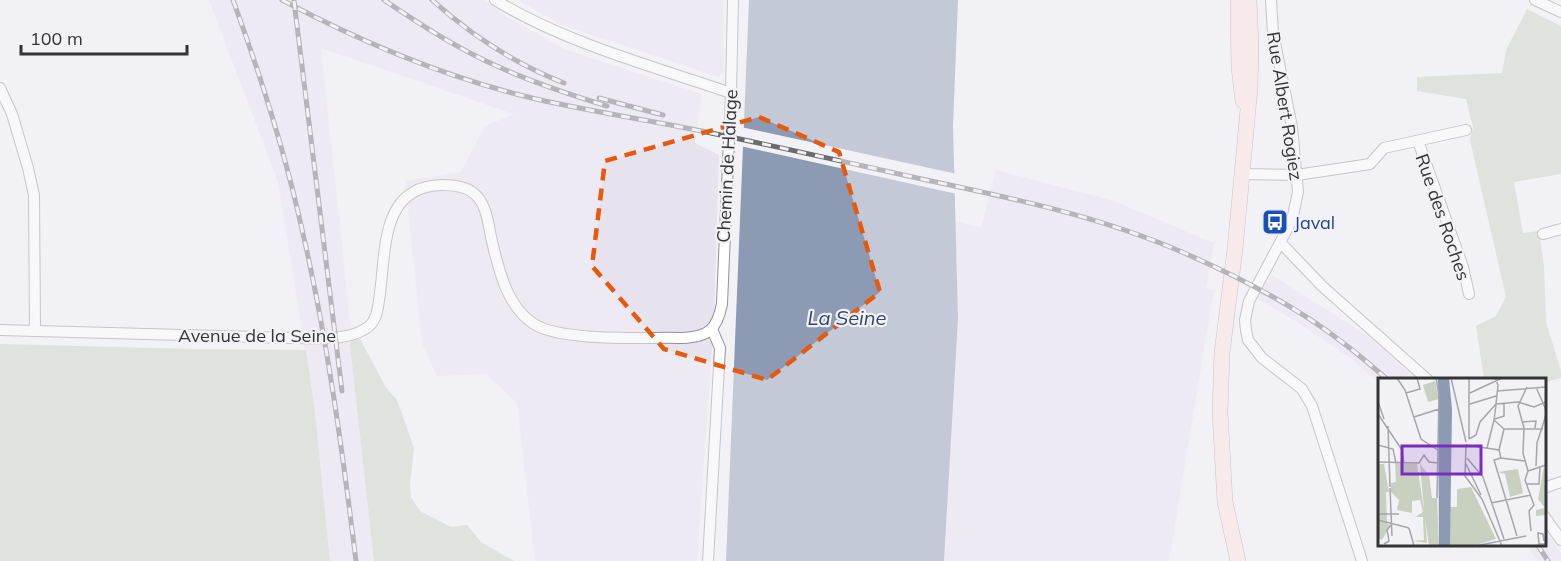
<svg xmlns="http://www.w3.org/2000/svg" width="1561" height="561" font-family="Mulish,sans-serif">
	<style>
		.built { fill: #e6e3ef }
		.green { fill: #c8d0bf }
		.water { fill: #8c9ab3 }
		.pier { fill: #f2f1f6 }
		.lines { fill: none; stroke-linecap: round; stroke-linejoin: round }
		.minor-casing { stroke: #919095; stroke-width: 12 }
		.secondary-casing { stroke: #919095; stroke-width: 16 }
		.minor { stroke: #fff; stroke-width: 10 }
		.secondary { stroke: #fee2dd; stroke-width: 15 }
		.rail-casing { stroke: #6b6b6e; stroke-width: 5 }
		.rail { stroke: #f2f1f6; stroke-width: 3; stroke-dasharray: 9; stroke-linecap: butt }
		.marked { fill: none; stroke: #e8590c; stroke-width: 4.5; stroke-dasharray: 12 8; stroke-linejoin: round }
		.labels { text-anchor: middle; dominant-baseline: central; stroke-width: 4.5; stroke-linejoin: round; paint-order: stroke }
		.street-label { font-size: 18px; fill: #343436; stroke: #f2f1f6 }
		.transit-label { font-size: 18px; fill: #164399; stroke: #f2f1f6; text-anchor: start }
		.water-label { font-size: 20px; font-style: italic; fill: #31466c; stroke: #f2f1f6 }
		.inset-road { fill: none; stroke: #a6a5a9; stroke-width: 1.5 }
		.view { fill: #7b2cbf; fill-opacity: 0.15; stroke: #7b2cbf; stroke-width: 3 }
		.inset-edge { fill: none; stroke: #343436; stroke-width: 3 }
	</style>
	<rect width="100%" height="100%" fill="#f2f1f6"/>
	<!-- built -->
	<g class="built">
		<path d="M209 0H484L507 17 564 49 702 94 695 143 719 155 714 318 697 561H535L517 403 486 374 437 376 422 343 405 181 461 172 485 126 514 114 321 48 352 339 350 345 374 561H330L315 412 278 182Z"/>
		<path d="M518 0H723L724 72 718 77 560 24Z"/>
		<path d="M996 170 1114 201 1214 243 1206 288 1214 290 1169 561H944L958 319 955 221 981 228Z"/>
		<path d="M1272 275 1374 340 1416 379 1380 380 1379 383 1350 358 1294 320 1257 299Z"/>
		<path d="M1545 529 1561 554V561H1537L1527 545 1544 544Z"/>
	</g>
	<!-- green -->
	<g class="green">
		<path d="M1527 9 1561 26V174L1514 182 1523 233 1539 231 1544 267 1546 322 1561 371V378L1545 382 1544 380 1484 379 1476 326 1496 316 1506 297 1470 140 1473 127 1466 99 1417 91V77L1502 73 1506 50Z"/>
		<path d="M352 339H360L385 386 397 400 414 448 410 484 411 497 420 511 451 527 467 525 481 542 514 561H374L350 345Z"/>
		<path d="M0 344 193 349 306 350 315 412 330 561H0Z"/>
	</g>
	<!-- water -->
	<path class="water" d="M749 0H958L953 126 958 319 944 561H726Z"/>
	<!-- pier -->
	<path class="pier" d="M741 127 957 174V194L740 146Z"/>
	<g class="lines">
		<!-- minor casing -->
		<g class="minor-casing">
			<g id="minor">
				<path d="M495 0C568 44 652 66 731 93"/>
				<path d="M1271 0 1273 33 1292 127 1298 192 1292 220 1249 301 1245 320 1246 330 1248 340 1262 358 1302 389 1312 406 1362 561"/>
				<path d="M1535 0 1561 12"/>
				<path d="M0 88 12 114 28 168 34 195 35 330"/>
				<path d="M1418 141 1463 267 1469 294"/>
				<path d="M1243 174 1297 175 1370 164 1384 148 1466 130"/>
				<path d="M1543 234 1561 229"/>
				<path d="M1281 243 1322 286 1428 380"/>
				<path d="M0 330 294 338C316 338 346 341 365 329 378 322 378 306 380 293 386 249 381 186 442 185 451 185 464 186 472 192 486 201 488 222 491 237 498 267 506 306 534 324 562 342 647 337 682 338 709 337 717 329 722 304L731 93 733 0"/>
				<path d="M1544 488 1561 482"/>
				<path d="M1544 516 1561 540"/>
				<path d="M708 561 720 348 712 329"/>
			</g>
		</g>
		<!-- secondary casing -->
		<g class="secondary-casing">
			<g id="secondary">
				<path d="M1238 0 1239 67 1243 101"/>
				<path d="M1238 561 1225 502 1220 412 1222 353 1235 249 1250 88 1251 46 1249 0"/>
			</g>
		</g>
		<!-- minor -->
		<use href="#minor" class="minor"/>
		<!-- secondary -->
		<use href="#secondary" class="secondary"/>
		<!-- rail casing -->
		<g class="rail-casing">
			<g id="rail">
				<path d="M233 0C260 74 284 149 301 225 327 336 342 448 356 561"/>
				<path d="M282 0C363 43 447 78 536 99 594 112 653 121 711 133 784 148 858 165 931 181 1016 199 1101 217 1182 252 1237 276 1294 305 1342 342 1358 354 1373 367 1388 380"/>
				<path d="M384 0C421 25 458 49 499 67 534 83 571 95 607 106"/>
				<path d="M432 0C471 35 515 64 564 83"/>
				<path d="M294 1 342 391"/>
				<path d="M599 98 663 115"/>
				<path d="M1537 544 1548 561"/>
			</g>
		</g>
		<!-- rail -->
		<use href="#rail" class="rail"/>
	</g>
	<!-- marked area -->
	<path d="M0 0H1561V561H0ZM759 117 839 152 880 292 767 380 664 349 592 266 605 161Z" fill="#f2f1f6" fill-opacity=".55" fill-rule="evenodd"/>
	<path class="marked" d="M759 117 839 152 880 292 767 380 664 349 592 266 605 161Z"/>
	<!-- icons -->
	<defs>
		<g id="bus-square" transform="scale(1.35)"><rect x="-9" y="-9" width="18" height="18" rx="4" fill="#1a4fb4" stroke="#f2f1f6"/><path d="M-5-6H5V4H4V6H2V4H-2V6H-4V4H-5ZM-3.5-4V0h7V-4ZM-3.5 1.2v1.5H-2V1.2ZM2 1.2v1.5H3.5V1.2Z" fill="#fff"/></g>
	</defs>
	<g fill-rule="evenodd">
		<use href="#bus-square" x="1275" y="222"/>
	</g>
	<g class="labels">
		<!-- street labels -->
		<g class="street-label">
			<text transform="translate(1285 106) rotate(81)">Rue Albert Rogiez</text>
			<text transform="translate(727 166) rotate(-87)">Chemin de Halage</text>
			<text transform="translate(1443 217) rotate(71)">Rue des Roches</text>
			<text x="257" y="335">Avenue de la Seine</text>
		</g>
		<!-- transit labels -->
		<g class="transit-label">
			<text x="1294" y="222">Javal</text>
		</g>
		<!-- water labels -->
		<g class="water-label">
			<text x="847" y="317">La Seine</text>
		</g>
	</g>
	<!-- overview -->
	<g transform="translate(1378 378)">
		<rect width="168" height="168" fill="#f2f1f6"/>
		<path d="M57 3 61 21 50 24 45 7ZM17 85 39 86 46 132 42 86 51 97 54 120H59L61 168H51L47 140 49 165 36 163 46 162 45 139H37L45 134 42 122 34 123V135L19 132 21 122 13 114V105L18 104ZM1 86H6L11 114H8L9 146 13 147 4 162 0 160ZM166 88 168 137 158 138V132L167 130 160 121ZM140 91 145 115 132 119 127 96 120 94ZM93 109 118 161 94 168H72L70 129H79V111Z" fill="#c8d0bf"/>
		<path d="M60 0H71L74 31 72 168H61Z" fill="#8c9ab3"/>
		<path class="inset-road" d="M19 0 27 12 43 61 61 73M58 0 61 17 59 120M73 0 88 64M91 0V61M117 0 120 7 118 26M149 9 140 28 146 50 145 75 150 93M158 9 168 32M119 13 168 9M28 15 42 11 39 0M92 15 124 0M0 24 6 41M92 26 118 18M118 26 140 24 156 29 168 24M118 27 116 42 126 51M0 36 24 72 26 85M36 39 61 31M117 41 126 38V25M144 44 158 43 157 50M10 48 12 109M126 51H165M91 61 98 57 102 44 118 26M0 67 15 71 18 85M88 67 121 72 123 80 147 83M88 67 87 98 104 121 124 168M109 70 116 42M121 72 126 51M89 80 105 99 126 161M123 80 116 82 139 158M0 84 41 85 46 77 51 84 60 85M88 86 103 117M158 88 159 65 168 37M150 93 147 102 156 127 151 133 153 153M150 93 168 87M148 106H161L162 90M12 110 14 158M113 125 153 117M0 136H21M0 142 31 150M31 150 36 168M166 163 165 156 160 155 161 166H168M6 166 11 163 9 152 13 147M97 168 148 158"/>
		<path class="view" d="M24 68H103V96H24Z"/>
		<rect width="168" height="168" class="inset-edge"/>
	</g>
	<!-- scale -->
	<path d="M21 45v9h166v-9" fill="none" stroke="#343436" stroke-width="3"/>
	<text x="30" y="45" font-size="18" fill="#343436" stroke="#f2f1f6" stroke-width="4.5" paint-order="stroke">100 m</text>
</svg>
